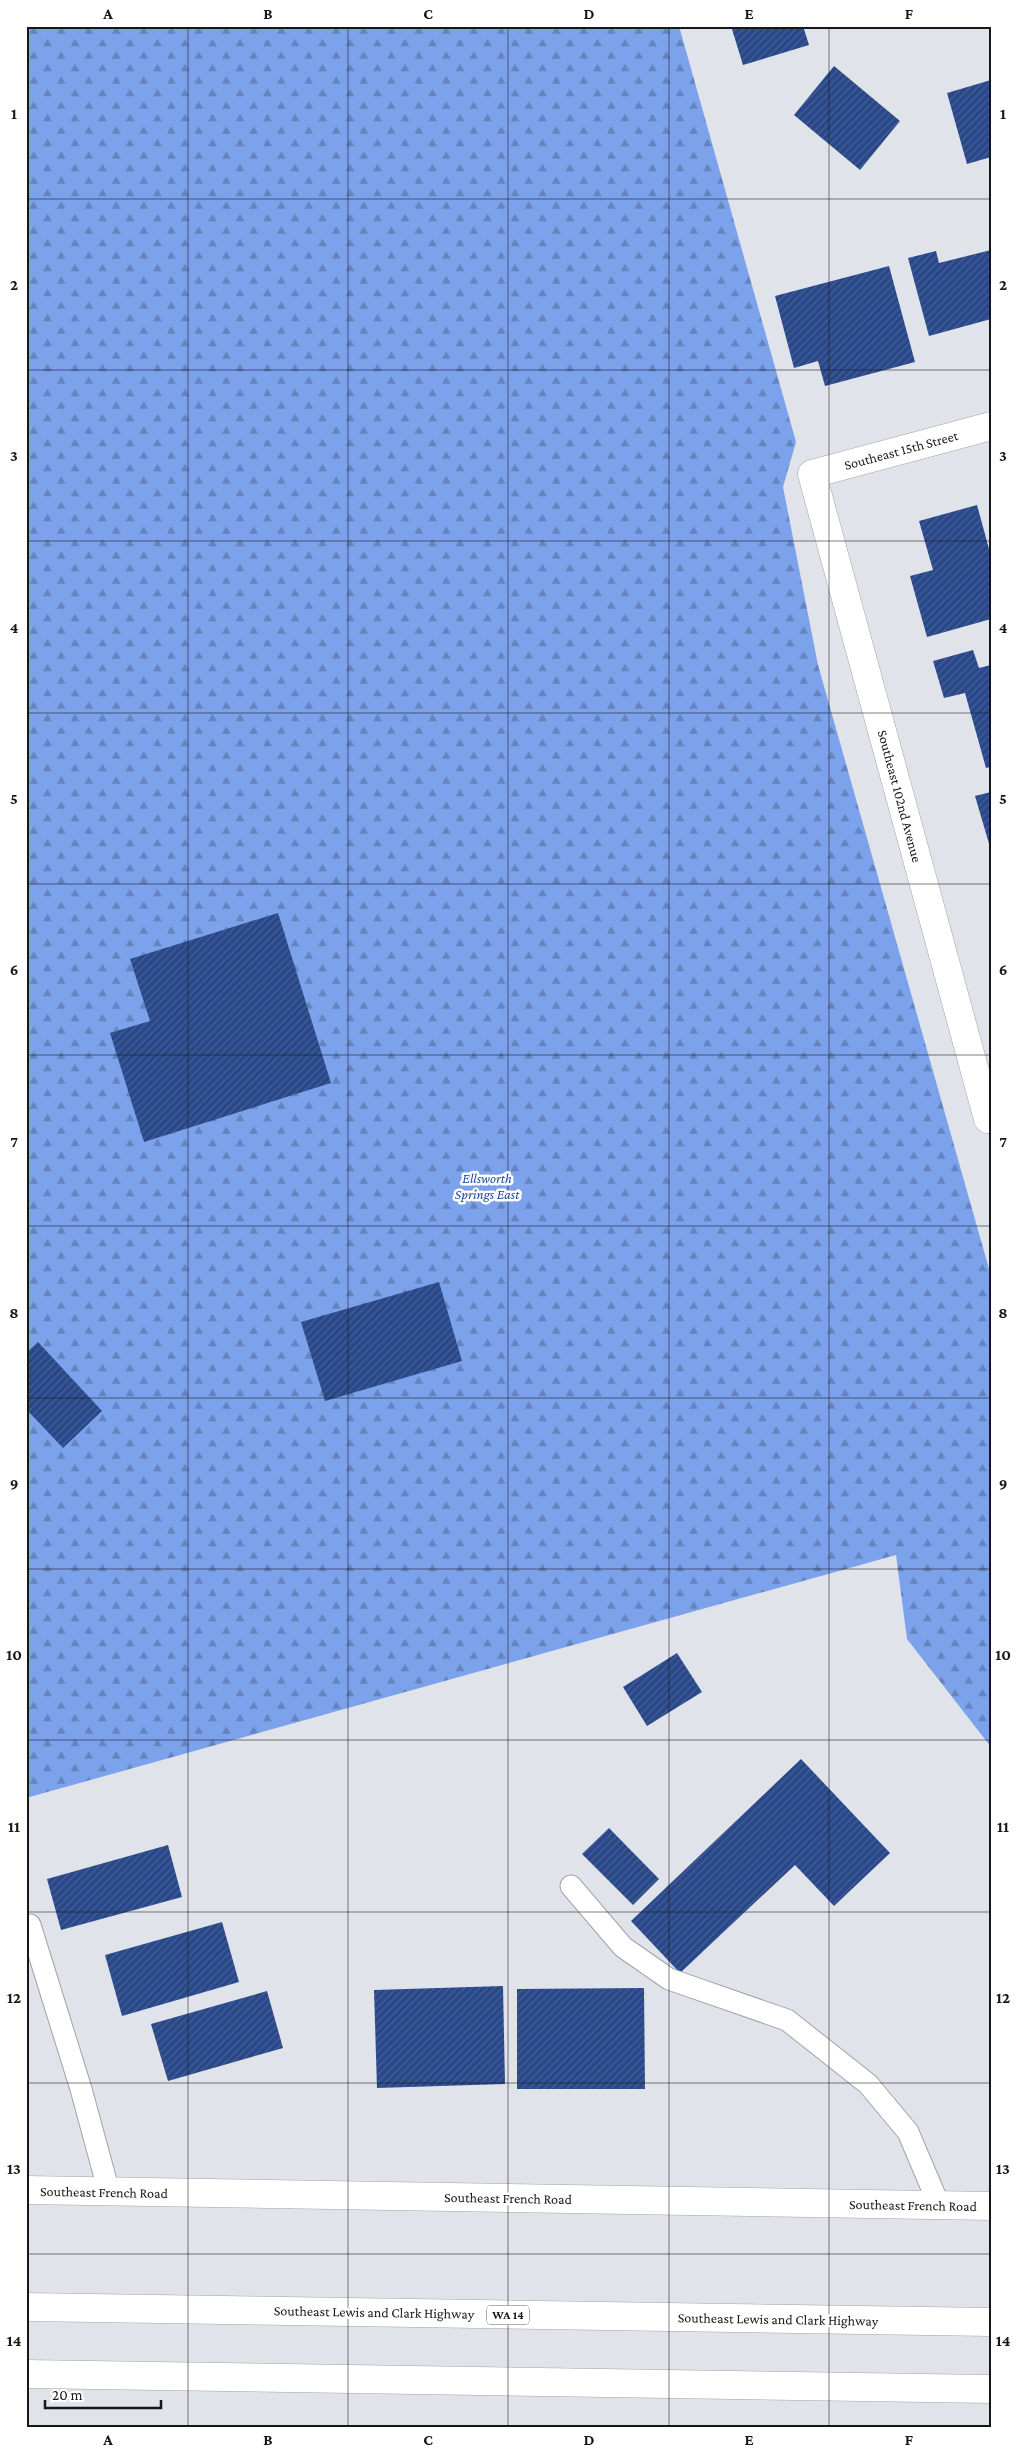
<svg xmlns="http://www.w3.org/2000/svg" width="1017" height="2453" font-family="'Crimson Pro',serif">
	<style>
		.forest { fill: url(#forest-firs) }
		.building { fill: url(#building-hatch) }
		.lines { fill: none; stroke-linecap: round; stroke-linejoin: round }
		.service-casing { stroke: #a0a3a8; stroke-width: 23 }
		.minor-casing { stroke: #a0a3a8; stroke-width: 29 }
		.tertiary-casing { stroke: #a0a3a8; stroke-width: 29 }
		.motorway-casing { stroke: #a0a3a8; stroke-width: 29 }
		.service { stroke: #fff; stroke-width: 21 }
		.minor { stroke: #fff; stroke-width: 28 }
		.tertiary { stroke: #fff; stroke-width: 28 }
		.motorway { stroke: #fff; stroke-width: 28 }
		.grid { fill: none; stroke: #161719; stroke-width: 1; stroke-opacity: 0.55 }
		.labels { text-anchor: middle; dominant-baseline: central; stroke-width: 5; stroke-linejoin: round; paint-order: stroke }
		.shield { fill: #fff; stroke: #5c5d5e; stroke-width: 1 }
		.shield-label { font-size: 12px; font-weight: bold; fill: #161719 }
		.street-label { font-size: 14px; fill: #161719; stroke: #fff }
		.park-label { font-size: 14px; font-style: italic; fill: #1f469b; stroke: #fff }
		.neatline { fill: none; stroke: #161719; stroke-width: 2 }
		.grid-label { font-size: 16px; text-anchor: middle; font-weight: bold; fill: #161719 }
	</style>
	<defs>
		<pattern id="forest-firs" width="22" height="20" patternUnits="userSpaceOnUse" patternTransform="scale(1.25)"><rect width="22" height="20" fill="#7ca2eb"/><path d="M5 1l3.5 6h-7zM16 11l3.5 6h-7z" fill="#6583be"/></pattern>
		<pattern id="building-hatch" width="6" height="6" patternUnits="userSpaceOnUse" patternTransform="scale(1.25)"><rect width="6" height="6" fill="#29488a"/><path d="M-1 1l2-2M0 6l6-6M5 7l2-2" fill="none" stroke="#465f94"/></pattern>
	</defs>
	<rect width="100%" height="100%" fill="#e0e3e9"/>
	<!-- forest -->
	<path class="forest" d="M26 26H679L796 442 783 487 818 665 991 1276V1747L907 1639 896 1555 26 1798Z"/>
	<!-- building -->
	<g class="building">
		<path d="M731 26H803L809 45 743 65Z"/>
		<path d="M834 66 900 121 860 170 794 115Z"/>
		<path d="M991 80V157L967 164 947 93Z"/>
		<path d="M991 250V319L929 336 908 258 936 251 939 263Z"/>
		<path d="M889 266 915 362 825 386 818 361 794 368 775 296Z"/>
		<path d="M977 505 991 556V619L927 637 910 576 933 570 919 521Z"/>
		<path d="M973 650 979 668 991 665V767L986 768 965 693 944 698 933 661Z"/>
		<path d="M991 792V847H990L975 796Z"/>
		<path d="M278 913 331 1083 144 1142 110 1033 150 1021 130 959Z"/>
		<path d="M439 1282 462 1361 325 1401 301 1322Z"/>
		<path d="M38 1342 102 1411 63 1448 26 1409V1353Z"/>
		<path d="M677 1653 702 1692 647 1726 623 1687Z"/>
		<path d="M801 1759 890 1853 834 1906 795 1865 680 1973 631 1921Z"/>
		<path d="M609 1828 659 1879 633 1905 582 1854Z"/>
		<path d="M168 1845 182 1897 61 1930 47 1879Z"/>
		<path d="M222 1922 239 1982 122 2016 105 1955Z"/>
		<path d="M503 1986 505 2084 377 2088 374 1990Z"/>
		<path d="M644 1988 645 2089H517V1989Z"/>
		<path d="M267 1991 283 2048 168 2081 151 2024Z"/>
	</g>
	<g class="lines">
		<!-- service casing -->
		<g class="service-casing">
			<g id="service">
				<path d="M571 1886 623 1947 669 1979 787 2020 868 2084 908 2132 939 2205"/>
				<path d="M30 1925 81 2089 109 2192"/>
			</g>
		</g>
		<!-- minor casing -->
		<g class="minor-casing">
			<path id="minor" d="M991 426 812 474 988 1119 991 1118"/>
		</g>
		<!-- tertiary casing -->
		<g class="tertiary-casing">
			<path id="tertiary" d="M26 2190 991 2206"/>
		</g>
		<!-- motorway casing -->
		<g class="motorway-casing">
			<g id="motorway">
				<path d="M26 2307 991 2322"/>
				<path d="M26 2374 991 2389"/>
			</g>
		</g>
		<!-- service -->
		<use href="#service" class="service"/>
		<!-- minor -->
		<use href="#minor" class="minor"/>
		<!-- tertiary -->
		<use href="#tertiary" class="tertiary"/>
		<!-- motorway -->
		<use href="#motorway" class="motorway"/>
	</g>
	<!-- grid -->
	<path class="grid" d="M188 26V2427M348 26V2427M508 26V2427M669 26V2427M829 26V2427M26 199H991M26 370H991M26 541H991M26 713H991M26 884H991M26 1055H991M26 1226H991M26 1398H991M26 1569H991M26 1740H991M26 1912H991M26 2083H991M26 2254H991"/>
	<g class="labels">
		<!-- shield labels -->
		<rect class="shield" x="487" y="2305.5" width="42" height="19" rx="4"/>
		<g class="shield-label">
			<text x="508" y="2315">WA 14</text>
		</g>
		<!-- street labels -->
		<g class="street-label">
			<text transform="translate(901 450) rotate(-15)">Southeast 15th Street</text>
			<text transform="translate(900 796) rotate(75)">Southeast 102nd Avenue</text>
			<text transform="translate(104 2192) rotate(1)">Southeast French Road</text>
			<text transform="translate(508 2198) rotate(1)">Southeast French Road</text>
			<text transform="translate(913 2205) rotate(1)">Southeast French Road</text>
			<text transform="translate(374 2312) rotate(1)">Southeast Lewis and Clark Highway</text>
			<text transform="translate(778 2319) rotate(1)">Southeast Lewis and Clark Highway</text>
		</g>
		<!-- park labels -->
		<g class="park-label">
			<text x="487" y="1178">Ellsworth<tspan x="487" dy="16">Springs East</tspan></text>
		</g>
	</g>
	<!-- border -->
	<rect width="1017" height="2453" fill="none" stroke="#ffffff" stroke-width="55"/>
	<!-- scale -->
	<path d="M45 2400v8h116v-8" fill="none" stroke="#161719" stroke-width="2.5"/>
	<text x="52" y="2400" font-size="15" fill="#161719" stroke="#ffffff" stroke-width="4" paint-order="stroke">20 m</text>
	<rect x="28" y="28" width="962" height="2398" class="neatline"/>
	<g class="grid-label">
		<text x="108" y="19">A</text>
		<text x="268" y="19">B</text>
		<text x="428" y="19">C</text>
		<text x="589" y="19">D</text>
		<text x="749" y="19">E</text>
		<text x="909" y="19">F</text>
		<text x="14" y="119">1</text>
		<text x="1003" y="119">1</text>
		<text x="14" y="290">2</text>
		<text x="1003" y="290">2</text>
		<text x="14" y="461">3</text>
		<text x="1003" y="461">3</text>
		<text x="14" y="633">4</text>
		<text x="1003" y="633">4</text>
		<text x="14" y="804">5</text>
		<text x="1003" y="804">5</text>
		<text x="14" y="975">6</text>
		<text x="1003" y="975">6</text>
		<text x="14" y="1147">7</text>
		<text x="1003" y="1147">7</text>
		<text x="14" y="1318">8</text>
		<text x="1003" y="1318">8</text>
		<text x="14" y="1489">9</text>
		<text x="1003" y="1489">9</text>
		<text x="14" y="1660">10</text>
		<text x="1003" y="1660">10</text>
		<text x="14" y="1832">11</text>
		<text x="1003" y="1832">11</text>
		<text x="14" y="2003">12</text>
		<text x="1003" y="2003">12</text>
		<text x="14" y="2174">13</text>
		<text x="1003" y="2174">13</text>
		<text x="14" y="2346">14</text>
		<text x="1003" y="2346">14</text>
		<text x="108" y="2445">A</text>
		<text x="268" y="2445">B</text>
		<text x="428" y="2445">C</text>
		<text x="589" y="2445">D</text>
		<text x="749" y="2445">E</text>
		<text x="909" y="2445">F</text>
	</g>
</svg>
